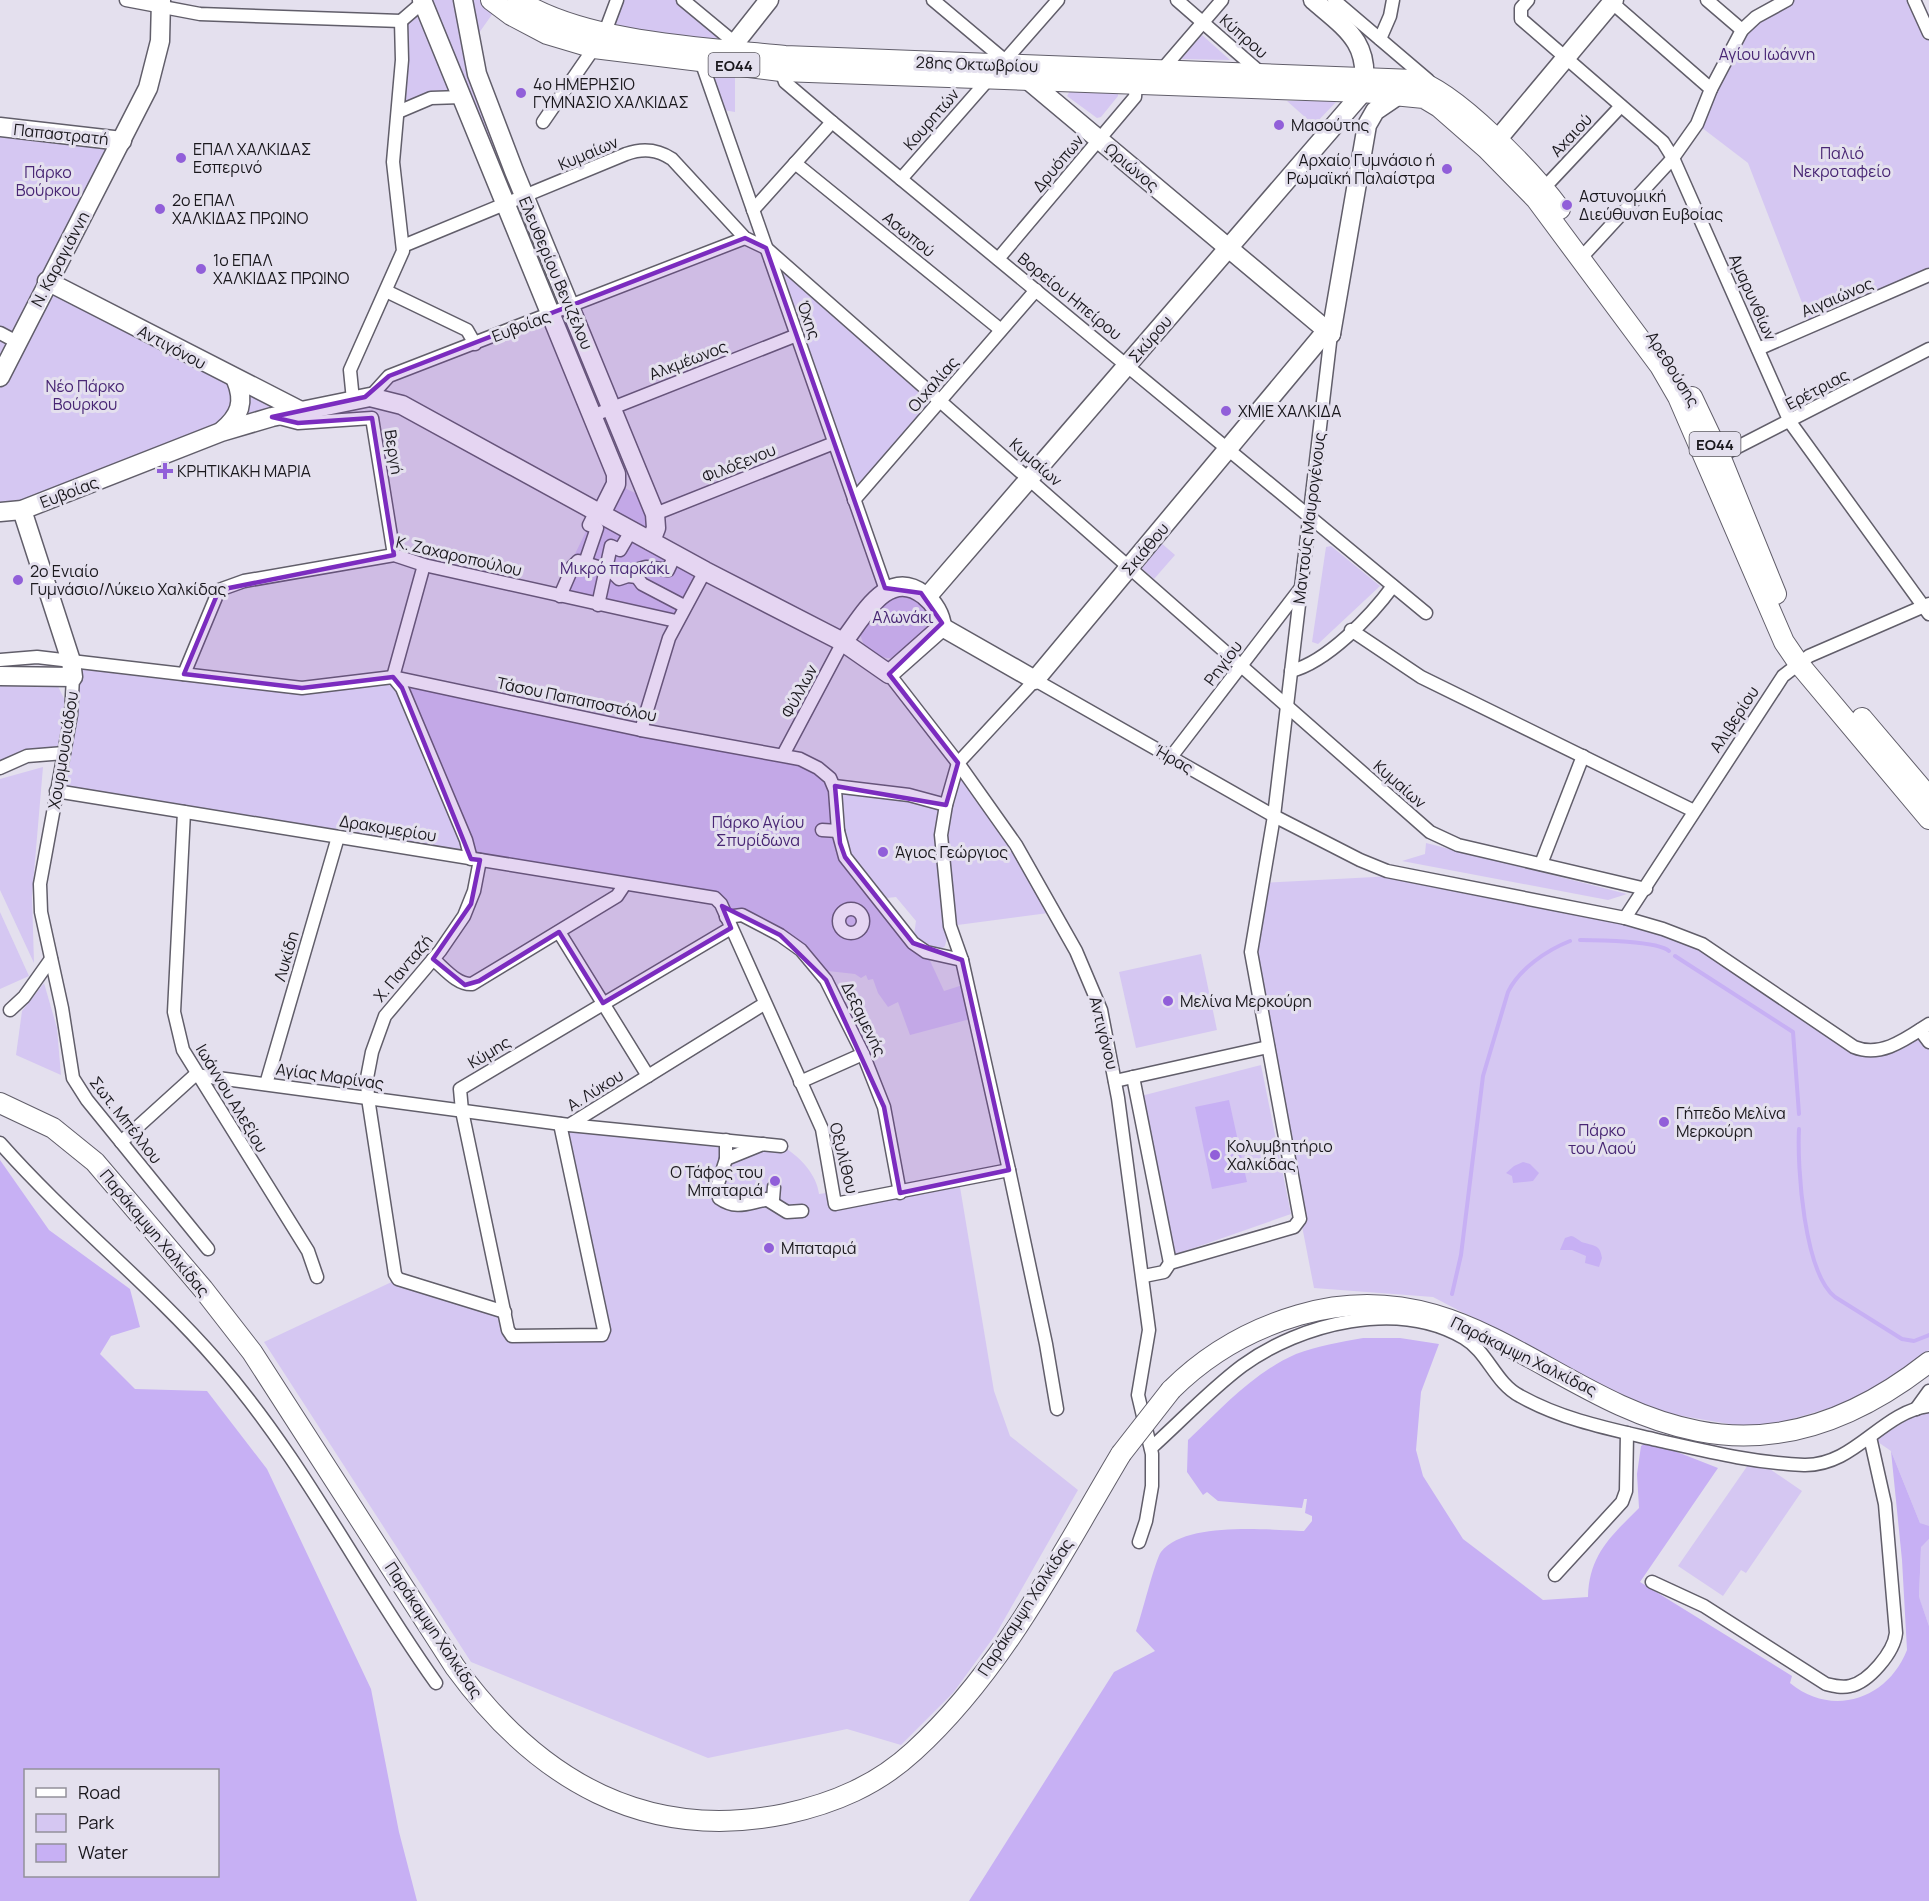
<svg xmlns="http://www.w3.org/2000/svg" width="1929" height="1901" font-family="Manrope,sans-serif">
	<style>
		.green { fill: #d5c7f2; fill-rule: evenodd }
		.water { fill: #c7b0f4; fill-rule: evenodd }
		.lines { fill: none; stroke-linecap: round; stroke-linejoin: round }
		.stream { stroke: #c7b0f4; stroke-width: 4 }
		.street-casing { stroke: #615e6a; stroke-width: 15 }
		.secondary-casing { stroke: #615e6a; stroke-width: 21 }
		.primary-casing { stroke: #615e6a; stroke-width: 22 }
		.street { stroke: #fff; stroke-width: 12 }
		.secondary { stroke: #fff; stroke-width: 18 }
		.primary { stroke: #fff; stroke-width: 20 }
		.primary-bridge-casing { stroke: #615e6a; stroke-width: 22; stroke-linecap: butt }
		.primary-bridge { stroke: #fff; stroke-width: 20 }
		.marked { fill: #7b2cbf; fill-opacity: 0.2; stroke: #7b2cbf; stroke-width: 4.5; stroke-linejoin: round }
		.poi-dot { fill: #915fd9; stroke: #e4e0ee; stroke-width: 2 }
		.labels { text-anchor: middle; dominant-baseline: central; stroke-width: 6; stroke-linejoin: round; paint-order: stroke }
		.shield { fill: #e4e0ee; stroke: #57545c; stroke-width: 1.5 }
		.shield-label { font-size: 15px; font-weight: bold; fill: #1a181d }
		.street-label { font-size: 16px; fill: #1a181d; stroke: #e4e0ee }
		.park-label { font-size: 16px; fill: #482674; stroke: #e4e0ee }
		.poi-label { font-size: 16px; fill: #1a181d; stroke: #e4e0ee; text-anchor: start }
	</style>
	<rect width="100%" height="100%" fill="#e4e0ee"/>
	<!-- green -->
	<g class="green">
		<path d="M422 0H518L605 32 617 0H683L735 43V112L723 110 701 61 498 6 474 40 525 197 506 205 462 97 398 112 401 21Z"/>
		<path d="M1787 0H1914L1929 33V275L1811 326 1748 163 1697 124 1742 30Z"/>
		<path d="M1202 35 1230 60 1181 59Z"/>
		<path d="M1070 91 1118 93V96L1101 117 1097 118 1067 96Z"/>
		<path d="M1287 101H1335L1336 102 1314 125Z"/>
		<path d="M0 126 122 141 51 283 287 403 0 512Z"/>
		<path d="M766 248 940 400 854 500Z"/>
		<path d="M616 484 650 500 651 542 705 571 676 621 555 595 596 511Z"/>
		<path d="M1160 542 1175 555 1154 579 1139 566Z"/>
		<path d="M1331 546 1380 586 1318 644 1312 642 1326 547Z"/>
		<path d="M896 590 929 603 934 628 891 658C873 658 861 648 860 630Z"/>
		<path d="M71 661 302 688 393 677 783 755 833 782 945 804 958 763 1056 912 950 926 945 946 938 952H926L944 991 966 984 974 1018 910 1035 898 1002 888 1007 878 993 873 979 868 980 866 975 861 978 855 974 819 970 742 916 726 917 721 904 56 791 64 754 0 768V676H53L71 713ZM896 897 916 921 913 942 878 899Z"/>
		<path d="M43 767 32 896 34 963 0 890V779Z"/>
		<path d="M1426 843 1627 894 1608 900 1402 861 1425 854Z"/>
		<path d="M1413 875 1625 918 1702 944 1854 1047 1883 1051 1929 1035V1350L1900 1372 1853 1401 1779 1423 1741 1426 1670 1414 1629 1399 1433 1297 1314 1288 1255 983 1257 924 1262 883Z"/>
		<path d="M0 912 29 976 0 989Z"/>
		<path d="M1201 954 1217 1030 1136 1048 1119 972Z"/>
		<path d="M44 983 57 1028 61 1075 16 1055 22 1011Z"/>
		<path d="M1261 1065 1291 1214 1168 1257 1141 1096Z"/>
		<path d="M560 1124 785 1148C800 1157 817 1175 819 1194L833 1192 835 1204 959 1181 994 1391 1010 1436 1078 1490 996 1634 953 1693 901 1745 847 1729 708 1758 471 1662 264 1342 398 1279 505 1312 508 1330 602 1335Z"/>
		<path d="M1929 1413V1526L1927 1527 1920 1523 1891 1451 1875 1440 1912 1417Z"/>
		<path d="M1748 1465H1764L1802 1491 1746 1573 1741 1570 1723 1596 1678 1566Z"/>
		<path d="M1929 1539V1626L1919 1598 1921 1546Z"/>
	</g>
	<!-- water -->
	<g class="water">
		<path d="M1229 1100 1247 1182 1212 1189 1195 1107Z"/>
		<path d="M0 1160 49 1230 130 1289 140 1327 111 1336 100 1354 135 1389 207 1391 267 1469 371 1689 399 1832 417 1901H0ZM26 1770H218V1876H26Z"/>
		<path d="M1523 1162 1530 1164 1539 1173 1533 1181 1513 1183 1512 1176 1506 1173 1514 1166Z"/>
		<path d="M1571 1236C1577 1237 1579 1242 1585 1243 1595 1246 1600 1245 1602 1258L1599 1267 1585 1263 1586 1256 1572 1250H1560L1565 1238Z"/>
		<path d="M1363 1338H1400L1439 1344 1421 1392 1416 1450 1423 1476 1463 1539 1543 1600 1588 1597C1589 1555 1611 1536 1639 1508L1637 1474 1641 1446 1649 1441 1718 1468 1640 1582 1792 1676 1790 1683C1832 1718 1888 1699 1907 1650L1902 1560 1891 1451 1920 1523 1929 1526V1539L1921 1547 1919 1597 1929 1626V1901H969L1114 1672 1155 1651 1136 1631C1141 1618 1155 1560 1161 1552 1186 1521 1268 1530 1304 1531L1312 1521V1516L1305 1513 1307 1499H1304L1302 1508 1218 1501 1207 1492 1203 1495 1187 1472 1188 1440C1222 1408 1253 1373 1296 1354 1317 1346 1341 1342 1363 1338Z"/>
	</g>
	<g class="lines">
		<!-- stream -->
		<g class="stream">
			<path d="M1580 940C1598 940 1658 941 1669 951"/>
			<path d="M1675 956 1793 1032 1799 1114"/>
			<path d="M1799 1129C1797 1167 1804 1273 1835 1297L1902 1339 1914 1341 1929 1335"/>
			<path d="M1452 1294 1461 1255 1483 1076 1508 992C1519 969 1547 950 1570 941"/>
		</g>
		<!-- street casing -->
		<g class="street-casing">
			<g id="street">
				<path d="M126 0 200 14 401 21 423 2"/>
				<path d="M683 0 735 43"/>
				<path d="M933 0 1008 63"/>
				<path d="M1177 0 1262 74"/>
				<path d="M1334 0 1428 80"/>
				<path d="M1528 0 1521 8V19L1663 142 1673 158 1790 422 1929 614"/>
				<path d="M1609 0 1711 89"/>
				<path d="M1707 0 1742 30"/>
				<path d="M1914 0 1929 33"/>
				<path d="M605 32 617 0"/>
				<path d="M1380 39 1390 16 1393 0"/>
				<path d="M701 61 886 590"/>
				<path d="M781 71 785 82 832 122 1426 613"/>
				<path d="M1161 71 1222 0"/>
				<path d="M398 112 431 98 462 97"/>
				<path d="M543 122 594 48"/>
				<path d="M795 163 1001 330"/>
				<path d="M901 179 1058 0"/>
				<path d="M1544 188 1621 106"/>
				<path d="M753 210 832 122"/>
				<path d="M403 246 626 154C643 148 657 149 672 159L745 238 766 248 1430 832 1458 845 1646 889"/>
				<path d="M998 259 1135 97 1136 85"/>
				<path d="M1580 259 1673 158 1697 124 1711 89 1742 30 1756 17 1787 0"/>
				<path d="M386 291 467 330 475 344"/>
				<path d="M0 333 17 342"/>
				<path d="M1758 349 1929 275"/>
				<path d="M370 397 389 376 745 238"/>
				<path d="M353 400 350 370 403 251 393 162 402 60 401 21"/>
				<path d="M592 416 797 335"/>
				<path d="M279 418 298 423 372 418 394 555"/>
				<path d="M1720 456 1929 349"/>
				<path d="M854 500 1036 290"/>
				<path d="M655 514 834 443"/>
				<path d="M675 555 668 570 646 567 639 569 637 577 642 584 684 606"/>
				<path d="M585 563 597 528 589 525 596 511"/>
				<path d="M424 565 393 677 402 688 466 840 471 859"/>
				<path d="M560 596 573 566 578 561 611 571 619 579 628 576 637 577"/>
				<path d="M598 605 611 546 620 550 631 531"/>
				<path d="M1351 630 1421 677 1694 811"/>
				<path d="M0 660 37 657 302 688 393 677 641 730 800 759 818 768 830 778 835 790 838 831 845 857 913 943 926 952 962 960"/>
				<path d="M1291 671C1327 662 1371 616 1393 586"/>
				<path d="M184 674 219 590 244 581 394 555 424 565 676 621"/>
				<path d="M889 674 958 763 1016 845 1076 951 1101 1010 1118 1098 1149 1330 1138 1395 1152 1454V1486L1146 1521 1139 1542"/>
				<path d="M73 677 71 715 40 884 41 912 62 1008 73 1078 87 1100 208 1249"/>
				<path d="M641 730 669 638 705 571"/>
				<path d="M783 755 843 642"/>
				<path d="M1171 757 1300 589"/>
				<path d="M0 768 27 756 64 753"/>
				<path d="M834 786 909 795 946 805"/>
				<path d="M56 791 715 898 721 904 822 1129 835 1204 1009 1170"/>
				<path d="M184 812 174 1012 183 1050 308 1251 317 1277"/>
				<path d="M822 830 838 831"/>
				<path d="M480 860 474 891 464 916 440 951 385 1016 372 1052 367 1078 368 1098 395 1274 398 1279 505 1312"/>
				<path d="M1541 864 1583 756"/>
				<circle cx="851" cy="921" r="12"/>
				<path d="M726 917 742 915 780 935 801 950 826 980 863 1054 884 1107 900 1193"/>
				<path d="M1625 918 1783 676 1809 656 1929 604"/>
				<path d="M559 932 648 1076"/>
				<path d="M433 959C444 968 457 985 472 984L617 896 625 884"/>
				<path d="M10 1010 24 997 51 959"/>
				<path d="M1920 1030 1929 1042"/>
				<path d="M1133 1077 1170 1263"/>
				<path d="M1115 1081 1268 1047"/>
				<path d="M800 1082 863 1054"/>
				<path d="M266 1084 338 837"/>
				<path d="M560 1124 604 1330 602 1335 512 1336 508 1330 462 1111 460 1089 731 928"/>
				<path d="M569 1125 781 1146"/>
				<path d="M726 1140V1159L717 1187 719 1198C739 1212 752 1200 773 1199L774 1187"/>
				<path d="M121 1142 195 1075 569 1125 764 1004"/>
				<path d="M0 1143C68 1220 150 1284 217 1361 303 1459 361 1578 436 1683"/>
				<path d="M726 1159 763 1144"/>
				<path d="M766 1199 787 1212 802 1211"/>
				<path d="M1144 1276 1164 1272 1170 1263 1294 1227 1300 1219 1251 952 1274 816 1331 334"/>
				<path d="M1057 1409 1046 1344 1009 1170 962 960 950 926 941 835 946 805 958 763 1035 680 1274 816 1360 860 1387 871 1625 918 1663 929 1702 944 1854 1047C1881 1058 1906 1039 1929 1024"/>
				<path d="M1916 1409 1929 1391"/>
				<path d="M1151 1448C1181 1421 1210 1390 1242 1366 1301 1323 1398 1299 1464 1338 1488 1352 1495 1383 1520 1396 1563 1420 1610 1429 1657 1440 1706 1451 1754 1463 1804 1465 1855 1466 1881 1412 1929 1406"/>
				<path d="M1555 1575 1622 1502 1626 1491 1627 1433"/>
				<path d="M1652 1582 1704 1606 1826 1684C1834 1686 1842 1688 1850 1686 1869 1682 1894 1652 1896 1633L1885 1504 1870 1437"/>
			</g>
		</g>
		<!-- secondary casing -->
		<g class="secondary-casing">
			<g id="secondary">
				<path d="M422 0 616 474V484L601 514"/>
				<path d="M463 0 477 74 514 171 655 514 656 528 651 541"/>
				<path d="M734 51 735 43 769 0"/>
				<path d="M1022 75 1331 334"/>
				<path d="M0 127 122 141"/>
				<path d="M1497 140 1614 0"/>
				<path d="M47 281 299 410"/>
				<path d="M1331 334 1367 125 1375 111 1400 94"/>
				<path d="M0 377 148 88 160 41 161 0"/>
				<path d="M222 431C240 416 245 402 236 380"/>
				<path d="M0 512 22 510 221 432 272 417 370 397 402 405 705 571 843 642 889 674 942 627C941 615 934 603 924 595 887 567 863 617 843 642"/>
				<path d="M927 597 1363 92C1371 43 1347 29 1313 0"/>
				<path d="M942 627 1035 680 1327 330"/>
				<path d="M0 676 73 677 71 661 22 510"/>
			</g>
		</g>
		<!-- primary casing -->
		<g class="primary-casing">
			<g id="primary">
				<path d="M491 0 511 15 547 34 594 48 781 71 1363 92 1424 98 1439 107 1487 149 1536 199 1660 366 1678 397 1784 642 1799 664 1929 819"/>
				<path d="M518 0C585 43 707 48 785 56L1414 80C1455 90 1534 174 1560 209"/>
				<path d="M1692 397 1720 456 1776 594"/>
				<path d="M1862 718 1929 797"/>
				<path d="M0 1103 53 1128 95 1162 203 1289 252 1352 455 1667C536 1778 644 1843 785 1814 835 1803 877 1785 914 1751 1003 1670 1060 1556 1121 1454"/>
				<path d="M1171 1390C1206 1355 1251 1329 1299 1315 1463 1267 1553 1403 1698 1431 1784 1448 1863 1414 1929 1362"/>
			</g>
		</g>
		<!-- street -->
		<use href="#street" class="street"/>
		<!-- secondary -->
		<use href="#secondary" class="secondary"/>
		<!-- primary -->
		<use href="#primary" class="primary"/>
		<!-- primary-bridge casing -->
		<g class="primary-bridge-casing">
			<path id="primary-bridge" d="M1121 1454 1171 1390"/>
		</g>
		<!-- primary-bridge -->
		<use href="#primary-bridge" class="primary-bridge"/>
	</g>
	<!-- marked area -->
	<path class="marked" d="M745 238 766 248 885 588 921 593 942 623 889 674 958 763 946 805 835 786 840 843 845 857 913 943 962 960 1009 1170 900 1193 884 1107 826 980 780 935 722 906 731 928 603 1003 559 932 479 981 465 985 433 959 471 904 480 860 471 859 402 688 393 677 302 688 184 674 219 590 394 555 372 418 298 423 272 417 365 397 389 376Z"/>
	<!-- markers -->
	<g class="poi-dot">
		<circle cx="521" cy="93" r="6"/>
		<circle cx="1279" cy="125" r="6"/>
		<circle cx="181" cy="158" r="6"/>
		<circle cx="1447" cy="169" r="6"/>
		<circle cx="1567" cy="205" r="6"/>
		<circle cx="160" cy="209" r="6"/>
		<circle cx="201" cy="269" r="6"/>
		<circle cx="1226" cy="411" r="6"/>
		<path d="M162 462h6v6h6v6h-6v6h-6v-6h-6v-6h6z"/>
		<circle cx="18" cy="580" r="6"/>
		<circle cx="883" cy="852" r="6"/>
		<circle cx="1168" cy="1001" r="6"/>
		<circle cx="1664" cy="1122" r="6"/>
		<circle cx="1215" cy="1155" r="6"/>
		<circle cx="775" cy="1181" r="6"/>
		<circle cx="769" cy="1248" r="6"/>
	</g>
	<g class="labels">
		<!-- shield labels -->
		<g class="shield">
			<rect x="708.5" y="53" width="51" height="24" rx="4.5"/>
			<rect x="1689.5" y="432" width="51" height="24" rx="4.5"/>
		</g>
		<g class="shield-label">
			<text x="734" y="65">ΕΟ44</text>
			<text x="1715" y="444">ΕΟ44</text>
		</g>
		<!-- street labels -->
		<g class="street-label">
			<text transform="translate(1244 36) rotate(41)">Κύπρου</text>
			<text transform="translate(977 64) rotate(2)">28ης Οκτωβρίου</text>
			<text transform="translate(931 119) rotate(-49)">Κουρητών</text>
			<text transform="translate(61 134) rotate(6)">Παπαστρατή</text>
			<text transform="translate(1571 135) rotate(-47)">Αχαιού</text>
			<text transform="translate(588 153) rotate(-23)">Κυμαίων</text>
			<text transform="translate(1058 163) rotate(-50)">Δρυόπων</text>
			<text transform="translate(1132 167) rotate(40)">Ωριώνος</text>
			<text transform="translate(909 234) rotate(39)">Ασωπού</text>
			<text transform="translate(60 259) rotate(-62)">Ν. Καραγιάννη</text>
			<text transform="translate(556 273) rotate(67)">Ελευθερίου Βενιζέλου</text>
			<text transform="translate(1070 296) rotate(39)">Βορείου Ηπείρου</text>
			<text transform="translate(1753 297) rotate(66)">Αμαρυνθίων</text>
			<text transform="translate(1837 297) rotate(-23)">Αιγαιώνος</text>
			<text transform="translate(809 320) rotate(71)">Όχης</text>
			<text transform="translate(521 326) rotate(-21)">Ευβοίας</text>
			<text transform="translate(1150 339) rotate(-49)">Σκύρου</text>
			<text transform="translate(172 347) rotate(28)">Αντιγόνου</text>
			<text transform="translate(688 360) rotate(-21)">Αλκμέωνος</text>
			<text transform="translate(1673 369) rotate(58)">Αρεθούσης</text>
			<text transform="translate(933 384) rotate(-49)">Οιχαλίας</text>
			<text transform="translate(1817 389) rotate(-28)">Ερέτριας</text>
			<text transform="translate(394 452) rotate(81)">Βεργή</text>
			<text transform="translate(1036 462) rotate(41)">Κυμαίων</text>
			<text transform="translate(739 463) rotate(-22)">Φιλόξενου</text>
			<text transform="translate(69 492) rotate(-21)">Ευβοίας</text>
			<text transform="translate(1309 518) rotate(-83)">Μαντούς Μαυρογένους</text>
			<text transform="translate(1145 549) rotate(-50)">Σκιάθου</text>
			<text transform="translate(459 556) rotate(13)">Κ. Ζαχαροπούλου</text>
			<text transform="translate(1223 663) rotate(-53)">Ρηγίου</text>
			<text transform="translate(799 691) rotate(-62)">Φύλλων</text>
			<text transform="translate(577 699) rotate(12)">Τάσου Παπαποστόλου</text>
			<text transform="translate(1734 719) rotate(-57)">Αλιβερίου</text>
			<text transform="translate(63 750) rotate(-81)">Χουρμουσιάδου</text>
			<text transform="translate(1174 759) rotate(30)">Ήρας</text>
			<text transform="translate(1400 784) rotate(41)">Κυμαίων</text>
			<text transform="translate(388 828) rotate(9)">Δρακομερίου</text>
			<text transform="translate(286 956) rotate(-74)">Λυκίδη</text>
			<text transform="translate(403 968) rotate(-50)">Χ. Πανταζή</text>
			<text transform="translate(864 1019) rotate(64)">Δεξαμενής</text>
			<text transform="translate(1104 1033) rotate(76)">Αντιγόνου</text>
			<text transform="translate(489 1052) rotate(-31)">Κύμης</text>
			<text transform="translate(330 1076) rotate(8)">Αγίας Μαρίνας</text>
			<text transform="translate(595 1090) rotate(-32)">Α. Λύκου</text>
			<text transform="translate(232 1098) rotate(59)">Ιωάννου Αλεξίου</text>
			<text transform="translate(126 1120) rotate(52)">Σωτ. Μπέλλου</text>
			<text transform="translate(844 1158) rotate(76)">Οξυλίθου</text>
			<text transform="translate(155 1233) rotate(50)">Παράκαμψη Χαλκίδας</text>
			<text transform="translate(1524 1356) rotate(26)">Παράκαμψη Χαλκίδας</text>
			<text transform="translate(1025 1607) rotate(-57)">Παράκαμψη Χαλκίδας</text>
			<text transform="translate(434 1630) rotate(56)">Παράκαμψη Χαλκίδας</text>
		</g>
		<!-- park labels -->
		<g class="park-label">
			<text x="1767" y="54">Αγίου Ιωάννη</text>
			<text x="1842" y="153">Παλιό<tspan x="1842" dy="18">Νεκροταφείο</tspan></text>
			<text x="48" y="172">Πάρκο<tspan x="48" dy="18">Βούρκου</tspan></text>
			<text x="85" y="386">Νέο Πάρκο<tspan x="85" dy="18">Βούρκου</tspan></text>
			<text x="615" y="568">Μικρό παρκάκι</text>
			<text x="903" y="617">Αλωνάκι</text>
			<text x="758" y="822">Πάρκο Αγίου<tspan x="758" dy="18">Σπυρίδωνα</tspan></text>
			<text x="1602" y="1130">Πάρκο<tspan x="1602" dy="18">του Λαού</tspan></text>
		</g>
		<!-- poi labels -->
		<g class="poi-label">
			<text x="533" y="84">4ο ΗΜΕΡΗΣΙΟ<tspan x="533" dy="18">ΓΥΜΝΑΣΙΟ ΧΑΛΚΙΔΑΣ</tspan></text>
			<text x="1291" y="125">Μασούτης</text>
			<text x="193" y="149">ΕΠΑΛ ΧΑΛΚΙΔΑΣ<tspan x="193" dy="18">Εσπερινό</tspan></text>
			<text x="1435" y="160" text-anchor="end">Αρχαίο Γυμνάσιο ή<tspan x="1435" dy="18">Ρωμαϊκή Παλαίστρα</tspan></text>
			<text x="1579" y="196">Αστυνομική<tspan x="1579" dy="18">Διεύθυνση Ευβοίας</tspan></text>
			<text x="172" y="200">2ο ΕΠΑΛ<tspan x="172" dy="18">ΧΑΛΚΙΔΑΣ ΠΡΩΙΝΟ</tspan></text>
			<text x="213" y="260">1ο ΕΠΑΛ<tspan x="213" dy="18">ΧΑΛΚΙΔΑΣ ΠΡΩΙΝΟ</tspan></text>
			<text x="1238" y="411">ΧΜΙΕ ΧΑΛΚΙΔΑ</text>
			<text x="177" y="471">ΚΡΗΤΙΚΑΚΗ ΜΑΡΙΑ</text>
			<text x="30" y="571">2ο Ενιαίο<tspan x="30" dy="18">Γυμνάσιο/Λύκειο Χαλκίδας</tspan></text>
			<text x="895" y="852">Άγιος Γεώργιος</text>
			<text x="1180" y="1001">Μελίνα Μερκούρη</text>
			<text x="1676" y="1113">Γήπεδο Μελίνα<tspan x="1676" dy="18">Μερκούρη</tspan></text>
			<text x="1227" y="1146">Κολυμβητήριο<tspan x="1227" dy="18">Χαλκίδας</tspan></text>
			<text x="763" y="1172" text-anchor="end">Ο Τάφος του<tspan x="763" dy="18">Μπαταριά</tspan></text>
			<text x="781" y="1248">Μπαταριά</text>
		</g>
	</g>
	<!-- legend -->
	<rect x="24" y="1769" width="195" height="108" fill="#e4e0ee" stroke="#93909a" stroke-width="1.5"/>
	<rect x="36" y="1788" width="30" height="9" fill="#ffffff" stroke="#93909a" stroke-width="1.5"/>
	<text x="78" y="1799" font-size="18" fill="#1a181d">Road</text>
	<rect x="36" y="1814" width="30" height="18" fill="#d5c7f2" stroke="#93909a" stroke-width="1.5"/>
	<text x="78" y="1829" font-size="18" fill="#1a181d">Park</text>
	<rect x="36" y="1844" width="30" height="18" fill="#c7b0f4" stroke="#93909a" stroke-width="1.5"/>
	<text x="78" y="1859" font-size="18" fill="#1a181d">Water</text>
</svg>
